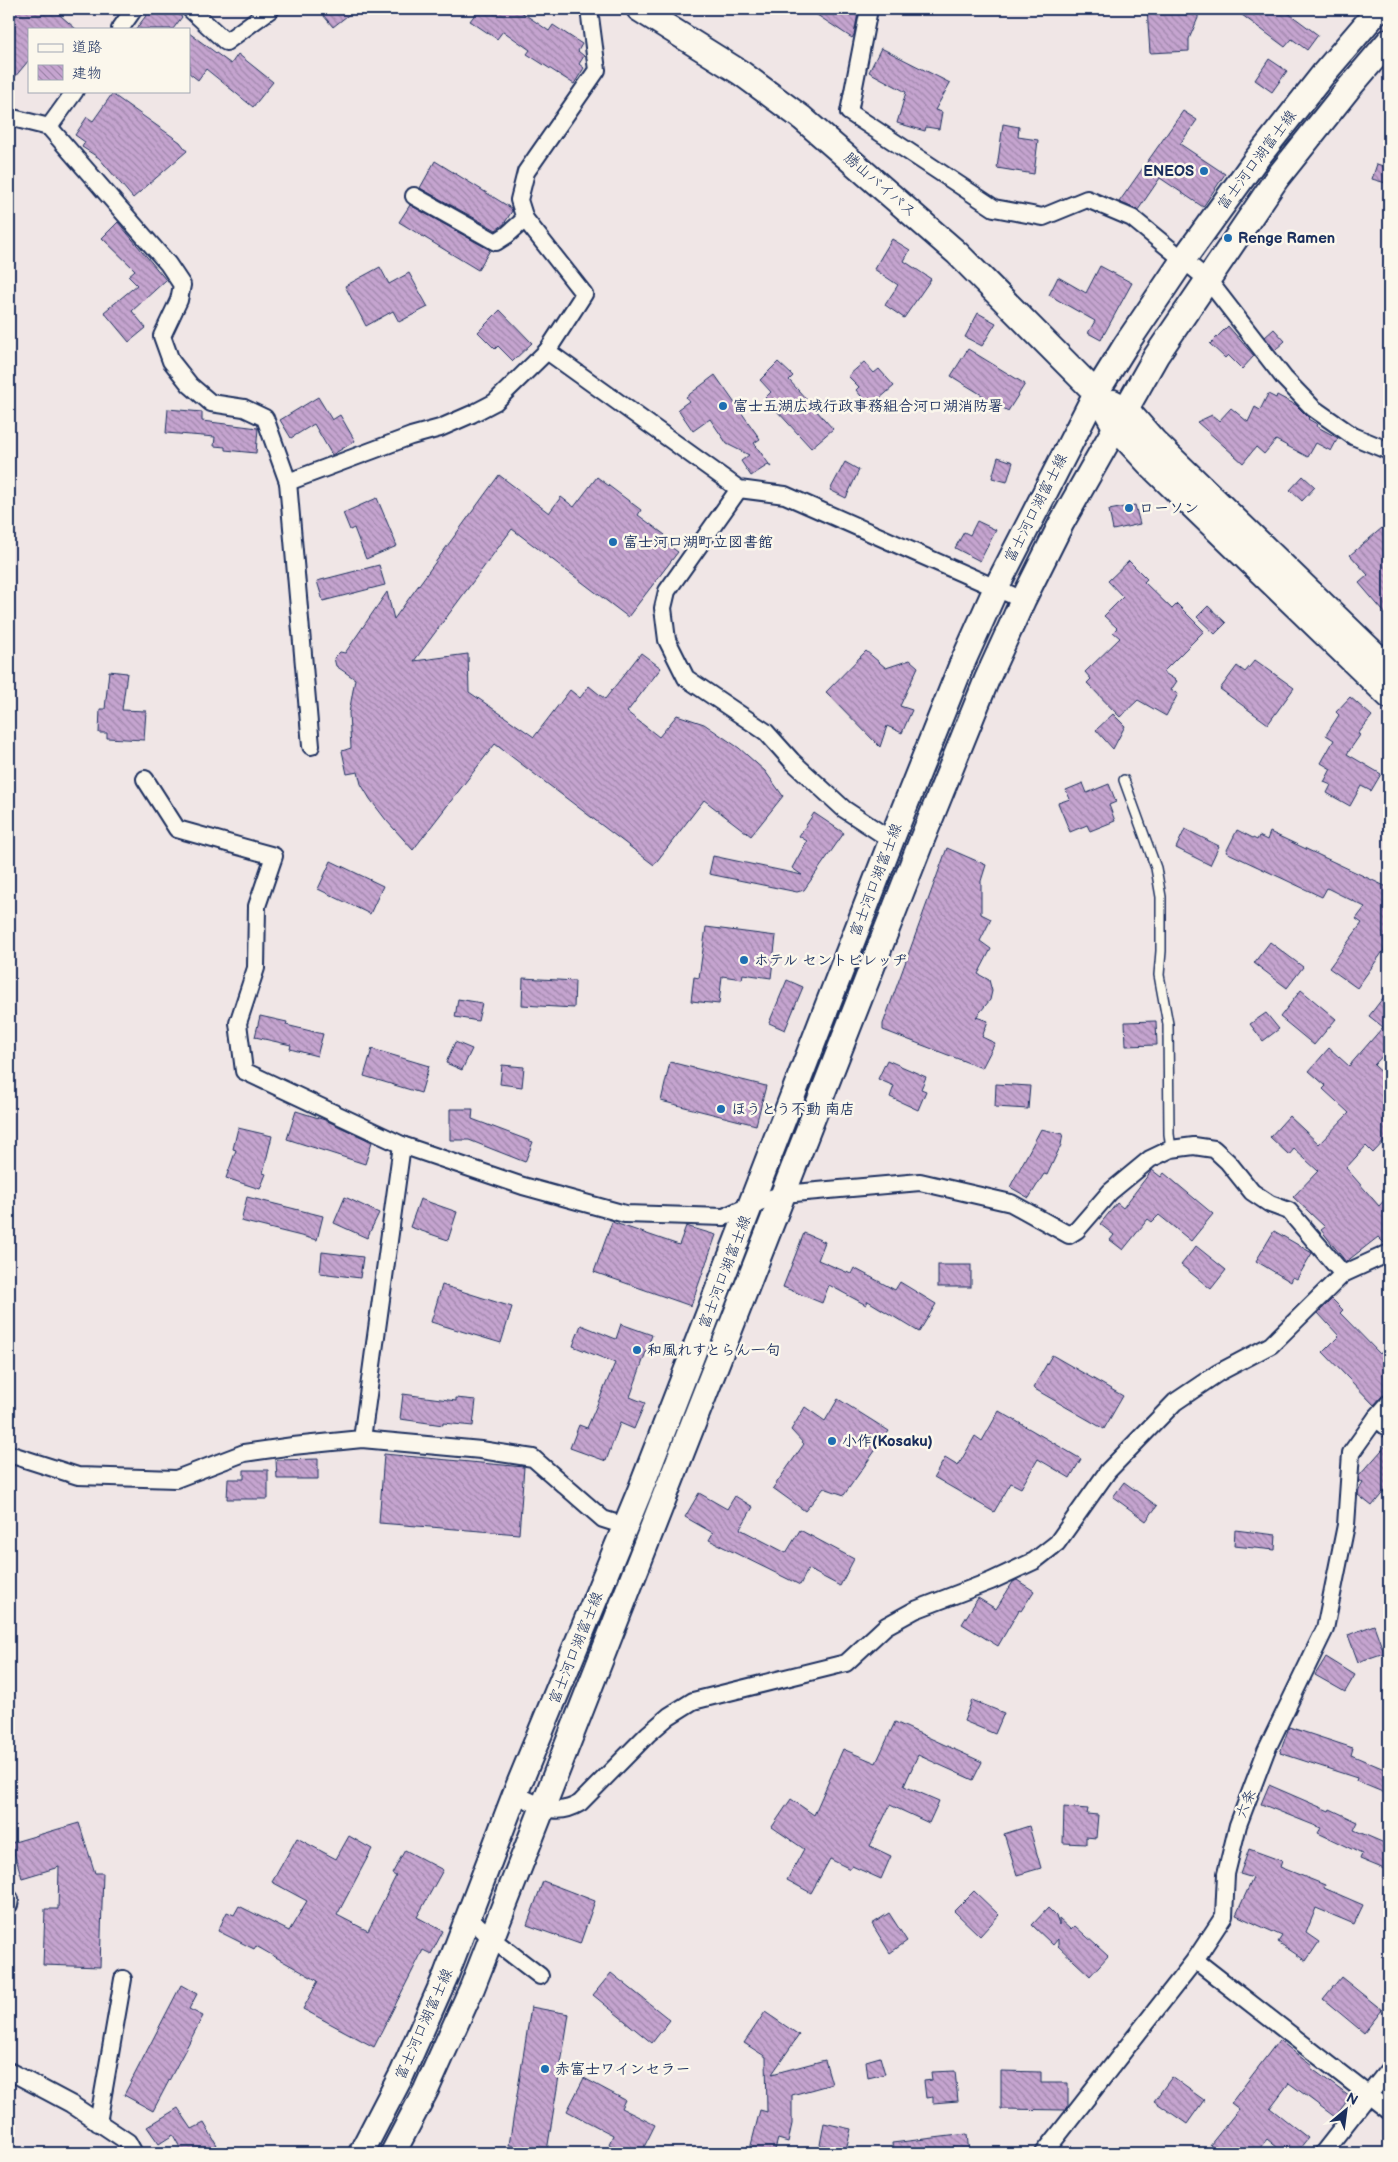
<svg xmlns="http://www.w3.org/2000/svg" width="1398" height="2162" font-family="'Balsamiq Sans','Klee One',sans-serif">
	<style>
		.building { fill: url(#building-back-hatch); stroke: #1b2f5e }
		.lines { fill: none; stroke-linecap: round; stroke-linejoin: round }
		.service-casing { stroke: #1b2f5e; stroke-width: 12 }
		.minor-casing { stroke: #1b2f5e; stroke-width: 20 }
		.secondary-casing { stroke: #1b2f5e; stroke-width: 28 }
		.service { stroke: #fbf7ec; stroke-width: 9 }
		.minor { stroke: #fbf7ec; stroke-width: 16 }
		.secondary { stroke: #fbf7ec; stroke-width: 24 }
		.poi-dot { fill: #1f6fb2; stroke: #fbf7ec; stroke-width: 2 }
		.labels { text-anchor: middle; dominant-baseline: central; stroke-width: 5; stroke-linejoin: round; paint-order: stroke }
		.street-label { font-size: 15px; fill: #1b2f5e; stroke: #fbf7ec }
		.poi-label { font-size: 15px; font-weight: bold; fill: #1b2f5e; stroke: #fbf7ec; text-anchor: start }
	</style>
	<defs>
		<pattern id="building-back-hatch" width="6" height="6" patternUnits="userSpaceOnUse" patternTransform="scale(1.25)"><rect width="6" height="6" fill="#c5a4cf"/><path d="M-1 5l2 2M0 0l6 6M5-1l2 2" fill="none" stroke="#9f86ab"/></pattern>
	</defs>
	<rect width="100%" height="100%" fill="#f0e6e6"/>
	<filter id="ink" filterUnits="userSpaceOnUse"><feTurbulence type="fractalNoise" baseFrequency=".02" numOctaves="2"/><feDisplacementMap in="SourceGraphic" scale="10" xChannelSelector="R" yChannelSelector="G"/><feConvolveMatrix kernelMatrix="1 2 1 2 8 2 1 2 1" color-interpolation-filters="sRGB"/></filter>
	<g filter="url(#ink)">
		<!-- building -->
		<g class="building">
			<path d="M9 9H53L76 29H29V60L9 84Z"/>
			<path d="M151 9H170L182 17 173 29H136Z"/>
			<path d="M318 9H356L333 27Z"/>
			<path d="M479 9H517L549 31 553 25 582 44 578 51 584 56 579 64 584 68 574 84 527 54 530 50 503 31 497 39 470 21Z"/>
			<path d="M808 9H852L858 13 854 35 852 38Z"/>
			<path d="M1147 9H1198V18L1189 39V51L1150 53Z"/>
			<path d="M1234 9H1283L1318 35 1307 50 1292 39 1285 47Z"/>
			<path d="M189 33 231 64 238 54 273 82 253 107 206 69 198 80 189 73Z"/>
			<path d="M881 48 950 83 935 110 942 112 939 129 926 127 925 131 897 123 906 92 869 72Z"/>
			<path d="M1269 59 1287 71 1272 92 1255 80Z"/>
			<path d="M112 94 180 142 187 151 133 198 99 158 82 147 85 142 75 135 87 117 93 121Z"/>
			<path d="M1183 111 1197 120 1180 144 1225 174 1203 207 1160 178 1138 210 1119 202Z"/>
			<path d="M1003 124 1019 127 1018 137 1038 140 1034 174 997 168Z"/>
			<path d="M435 161 511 208 512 211 504 224 496 230 420 188Z"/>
			<path d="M1377 164 1389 168V184L1372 179Z"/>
			<path d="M410 205 490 250 478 270 399 222Z"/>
			<path d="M118 222 166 280 132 311 146 328 129 342 104 312 137 285 128 276 135 270 102 238Z"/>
			<path d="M892 239 910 250 904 261 931 279 904 318 885 305 898 285 874 269Z"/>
			<path d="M1100 266 1132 283 1101 340 1088 333 1095 321 1049 295 1058 277 1086 293Z"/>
			<path d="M380 267 389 284 409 273 428 307 399 322 393 311 366 326 345 286Z"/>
			<path d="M500 310 532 343 513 361 498 346 495 349 478 332Z"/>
			<path d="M978 313 996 323 982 346 965 337Z"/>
			<path d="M1228 326 1254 356 1242 369 1228 355 1225 358 1210 344Z"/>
			<path d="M1274 329 1285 341 1275 350 1265 337Z"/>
			<path d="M968 349 1025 384 1008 411 951 376Z"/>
			<path d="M778 362 793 376 789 380 833 429 811 448 765 398 771 392 760 380Z"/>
			<path d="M864 362 874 373 879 369 894 386 870 407 856 390 859 387 848 376Z"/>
			<path d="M715 375 760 439 754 443 771 467 768 465 751 476 741 461 749 455 727 444 710 419 693 431 678 409 689 401 686 397Z"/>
			<path d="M1268 394 1276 398 1277 395 1296 405 1309 418 1308 419 1317 424 1316 426 1338 438 1331 451 1316 443 1308 457 1276 440 1264 454 1256 447 1243 463 1197 422 1212 415 1219 421 1231 408 1248 422 1255 407 1260 410Z"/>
			<path d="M318 397 332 420 340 415 355 441 332 455 314 424 291 438 280 420Z"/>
			<path d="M168 409 202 412V421L258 428 256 453 225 450V447L214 446 215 437 166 433Z"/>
			<path d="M998 457 1013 462 1007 482 992 478Z"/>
			<path d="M845 462 859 470 846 498 830 490Z"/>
			<path d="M499 475 549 513 561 497 574 507 597 477 641 510 638 515 665 535 661 540 678 552 628 617 512 529 414 661 468 654 469 692 534 737 570 690 580 698 589 686 605 699 641 653 661 668 627 712 659 737 677 715 704 724 739 748 765 771 783 796 751 836 704 800 654 865 495 744 413 850 386 820 370 799 361 784 358 772 347 774 342 751 351 748 349 713 355 679 336 666 334 658 340 652 345 653 387 592 394 619Z"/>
			<path d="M1303 476 1315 487 1302 501 1290 490Z"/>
			<path d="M377 498 397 546 366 559 354 528 350 530 343 513Z"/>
			<path d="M1135 505 1140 524 1113 530 1109 510Z"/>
			<path d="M977 521 996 530 980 561 955 548 964 532 970 535Z"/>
			<path d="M1382 528 1389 536V618L1359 583 1368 575 1350 555Z"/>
			<path d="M1129 561 1147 579 1144 582 1172 609 1177 604 1204 631 1163 672 1177 681 1171 690 1178 694 1166 716 1138 700 1120 717 1087 683 1091 679 1085 672 1120 638 1113 632 1117 628 1104 616 1123 597 1108 581Z"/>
			<path d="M379 565 385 585 323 601 317 581Z"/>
			<path d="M1208 606 1226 623 1215 634 1197 617Z"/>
			<path d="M866 651 886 668 910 660 918 667 900 706 912 710 902 733 887 726 880 747 826 692Z"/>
			<path d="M1255 660 1294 688 1268 724 1220 689 1237 666 1245 672Z"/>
			<path d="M109 671 127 673 122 710 146 711 144 740 107 738V733H99L100 709H105Z"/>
			<path d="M1350 697 1372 716 1358 734 1360 735 1347 754 1381 774 1371 791 1361 786 1350 806 1327 793 1331 785 1324 782 1331 769 1321 763 1334 740 1326 735 1339 715 1336 712Z"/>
			<path d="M1113 714 1125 726 1113 749 1096 730Z"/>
			<path d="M1083 783 1087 793 1109 784 1116 802 1109 805 1115 821 1090 831 1087 825 1070 832 1058 803 1070 799 1066 790Z"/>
			<path d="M814 813 844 833 804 890 797 892 709 874 713 856 802 875 792 868 807 841 799 836Z"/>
			<path d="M1185 829 1219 846 1210 865 1176 848Z"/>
			<path d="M1237 830 1257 840 1259 836 1267 840 1270 832 1389 888V943L1357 988 1329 968 1362 923 1356 919 1365 907 1327 888 1322 897 1226 852Z"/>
			<path d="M947 848 986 865 981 881V914L991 919 980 941 991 949 978 974 989 980 992 991 990 1000 976 1017 988 1021 982 1037 995 1043 982 1068 883 1030V1024Z"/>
			<path d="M331 861 383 886 370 914 318 889Z"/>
			<path d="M706 927 776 936 771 978 743 974 742 979 722 976 719 1004 691 1001 694 977 699 978Z"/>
			<path d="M1270 942 1303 967 1287 988 1254 963Z"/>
			<path d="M523 978 575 981 574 1008 522 1005Z"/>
			<path d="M787 980 803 987 785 1030 769 1023Z"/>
			<path d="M1301 990 1336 1019 1314 1045 1280 1017Z"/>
			<path d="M1389 990V1049L1374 1065 1389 1079V1136L1373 1153 1366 1146 1346 1168 1379 1206 1389 1195V1243L1385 1244 1378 1237 1346 1262 1321 1230 1325 1227 1293 1197 1318 1171 1294 1149 1289 1155 1270 1137 1289 1116 1319 1144 1349 1113 1323 1089 1326 1086 1309 1071 1329 1048 1349 1066 1383 1027 1369 1016Z"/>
			<path d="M458 999 482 1003 478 1021 455 1017Z"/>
			<path d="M1266 1013 1279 1029 1263 1041 1250 1024Z"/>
			<path d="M260 1016 287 1022 286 1025 323 1034 317 1056 290 1049 291 1045 255 1037Z"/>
			<path d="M1156 1021 1157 1045 1126 1046 1125 1022Z"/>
			<path d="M455 1042 472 1049 462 1070 446 1063Z"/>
			<path d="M372 1049 429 1066 421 1093 364 1076Z"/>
			<path d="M887 1060 926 1077 921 1089 926 1091 918 1110 890 1097 894 1086 878 1079Z"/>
			<path d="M670 1062 766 1086 756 1125 661 1101Z"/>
			<path d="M502 1065 524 1067 522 1087 500 1084Z"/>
			<path d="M996 1084 1030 1086 1028 1109 995 1107Z"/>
			<path d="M450 1109H473L472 1119 533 1142 525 1162 469 1140H450Z"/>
			<path d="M296 1111 325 1120 372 1142 365 1164 287 1139Z"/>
			<path d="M238 1128 272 1136 263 1173 266 1174 260 1189 226 1178 236 1150 233 1149Z"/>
			<path d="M1041 1129 1063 1134 1061 1145 1047 1175 1044 1174 1029 1198 1010 1187Z"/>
			<path d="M1152 1170 1161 1177 1164 1173 1213 1214 1191 1241 1159 1215 1152 1222 1148 1219 1123 1250 1110 1240 1114 1235 1100 1224 1117 1203 1123 1208Z"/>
			<path d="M247 1197 323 1216 317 1240 241 1221Z"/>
			<path d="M345 1197 379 1213 367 1238 334 1223Z"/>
			<path d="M420 1199 457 1212 448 1240 410 1227Z"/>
			<path d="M612 1222 679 1245 686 1226 716 1235 691 1306 594 1272Z"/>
			<path d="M1274 1231 1312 1253 1297 1279 1293 1277 1291 1282 1256 1261Z"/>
			<path d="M804 1233 825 1242 818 1260 851 1274 854 1268 895 1290 900 1282 936 1304 919 1332 868 1301 866 1305 829 1285 822 1303 783 1287Z"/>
			<path d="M1196 1246 1226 1270 1211 1289 1181 1265Z"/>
			<path d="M322 1252 363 1257 360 1278 320 1273Z"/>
			<rect x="938" y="1265" width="33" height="22"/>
			<path d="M442 1285 512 1307 501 1343 431 1322Z"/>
			<path d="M1332 1299 1343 1310 1340 1313 1380 1354 1389 1344V1393L1382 1396 1374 1405 1323 1352 1339 1336 1318 1313Z"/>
			<path d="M621 1324 652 1335 630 1397 645 1403 634 1429 620 1423 606 1461 570 1448 579 1425 587 1428 615 1363 573 1346 581 1325 616 1339Z"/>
			<path d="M1052 1355 1123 1396 1104 1429 1033 1388Z"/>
			<path d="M403 1394 456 1401V1398L476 1400 473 1426 443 1423V1425L400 1419Z"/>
			<path d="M838 1399 889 1431 844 1495 824 1488 805 1511 773 1488 804 1444 791 1430 805 1407 825 1421Z"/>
			<path d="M999 1411 1081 1459 1070 1478 1038 1459 1021 1488 1011 1483 994 1512 934 1477 945 1458 958 1466 975 1436 982 1441Z"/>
			<path d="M1389 1442V1485L1372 1506 1358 1495 1359 1489 1363 1483 1359 1480V1476Z"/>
			<path d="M384 1454 524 1467 519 1534 379 1523Z"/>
			<path d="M318 1459V1479H277L276 1460Z"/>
			<path d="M244 1470H268V1499H227L228 1479H244Z"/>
			<path d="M1124 1482 1157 1506 1146 1521 1113 1497Z"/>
			<path d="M699 1493 727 1509 735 1496 753 1507 740 1529 786 1553 800 1530 854 1559 840 1586 808 1569 800 1585 709 1540 713 1533 685 1517Z"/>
			<path d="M1235 1530 1276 1535 1275 1550 1234 1546Z"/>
			<path d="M1017 1580 1034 1591 1021 1611 1019 1610 998 1646 962 1624 978 1598 996 1609 1013 1582Z"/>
			<path d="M1374 1625 1384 1653 1358 1662 1348 1635Z"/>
			<path d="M1326 1657 1355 1675 1345 1692 1315 1675Z"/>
			<path d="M972 1700 1004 1713 995 1734 964 1721Z"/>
			<path d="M895 1722 982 1762 973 1780 918 1755 904 1786 939 1801 929 1823 890 1805 870 1846 891 1856 881 1879 852 1866 850 1869 830 1859 811 1893 787 1880 804 1849 772 1827 791 1799 814 1815 843 1749 876 1763Z"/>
			<path d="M1289 1727 1353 1748 1351 1755 1389 1771V1783L1385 1793 1356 1781 1357 1778 1280 1753Z"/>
			<path d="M1269 1785 1329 1811 1330 1809 1358 1822 1354 1830 1389 1845V1871L1360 1859 1362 1854 1318 1833 1321 1828 1261 1804Z"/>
			<path d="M1064 1807 1088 1809 1087 1814 1098 1815 1096 1838 1086 1837V1844L1063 1843Z"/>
			<path d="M79 1823 95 1873H103L100 1967 43 1965 45 1909H58L59 1867 22 1878 11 1843Z"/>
			<path d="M1029 1826 1041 1868 1017 1875 1004 1834Z"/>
			<path d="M349 1836 372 1849 337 1915 368 1931 396 1876 392 1874 405 1850 443 1870 417 1917 443 1931 431 1954 423 1950 374 2047 303 2009 318 1981 256 1946 254 1949 218 1931 227 1912 234 1915 239 1906 289 1931 307 1901 272 1882 297 1838 336 1859Z"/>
			<path d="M1249 1849 1282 1861 1280 1867 1325 1885 1324 1888 1363 1905 1354 1924 1316 1908 1306 1933 1319 1942 1306 1961 1278 1942 1282 1936 1236 1915 1253 1878 1240 1874Z"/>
			<path d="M543 1881 595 1901 580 1944 527 1925Z"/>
			<path d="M974 1891 999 1915 980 1936 954 1911Z"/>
			<path d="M1048 1908 1056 1916 1059 1925V1919L1071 1930 1075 1926 1108 1956 1090 1976 1058 1946V1939L1053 1945 1032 1925Z"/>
			<path d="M889 1913 907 1941 890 1953 872 1924Z"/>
			<path d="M611 1973 670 2020 652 2043 593 1995Z"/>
			<path d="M1341 1977 1382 2010 1364 2033 1323 1999Z"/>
			<path d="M181 1985 197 1994 189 2009 203 2016 153 2111 124 2095Z"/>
			<path d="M531 2007 569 2014 547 2151 509 2145Z"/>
			<path d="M765 2012 799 2035 772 2074 825 2060 832 2084 792 2095V2124L788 2142 778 2139 774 2153H749L760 2110 767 2112 766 2057 744 2043Z"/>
			<path d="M1279 2040 1312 2066 1311 2068 1350 2097 1335 2117 1289 2083 1270 2108 1308 2138 1296 2153H1284L1267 2139 1256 2153H1221L1210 2145 1239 2109 1231 2103Z"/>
			<path d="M880 2057 885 2074 868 2078 866 2061Z"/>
			<path d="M955 2071 958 2101 933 2103V2097L926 2098 924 2081 932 2080 931 2072Z"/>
			<path d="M1001 2071 1041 2072V2083H1068V2107L1065 2110 1001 2109Z"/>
			<path d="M1172 2077 1204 2100 1187 2124 1154 2101Z"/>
			<path d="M584 2078 625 2100 621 2108 655 2125 641 2153H627L609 2144 613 2135 567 2111Z"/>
			<path d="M178 2108 192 2129 204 2123 217 2145 202 2153H183L173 2135 159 2144 147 2127Z"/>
			<path d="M824 2123 851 2129 846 2150 820 2145Z"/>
			<path d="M967 2134 969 2153H893L892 2143Z"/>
		</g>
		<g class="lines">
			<!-- service casing -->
			<g class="service-casing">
				<path id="service" d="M1124 780 1156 868 1161 897V951L1159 975 1168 1024 1169 1134 1171 1149"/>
			</g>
			<!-- minor casing -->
			<g class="minor-casing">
				<g id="minor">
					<path d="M190 9 226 42 271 9"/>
					<path d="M589 9 597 70 526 172 519 200 525 219 584 294 547 351 739 489 785 495 1023 600"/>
					<path d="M869 9 849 112 994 208 1043 217 1087 199 1132 218 1208 280 1284 378 1313 408 1353 436 1389 451"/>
					<path d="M120 29 134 9"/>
					<path d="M9 117 49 127 168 264 182 285 179 300 162 336 171 361 190 385 211 403 244 408 265 418 288 482 311 746"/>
					<path d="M49 127 75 91"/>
					<path d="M414 196 496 242 507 235 525 219"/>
					<path d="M288 482 411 436 440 428 472 414 495 402 547 351"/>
					<path d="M739 489 667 591 663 608 667 640 686 678 766 732 792 761 844 809 891 840"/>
					<path d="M145 779 177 829 274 856 257 906 256 968 238 1023 244 1071 402 1145 523 1186 625 1214 724 1217 751 1205 783 1194 920 1182 1011 1203 1069 1235 1077 1230 1110 1192 1150 1159 1171 1149 1194 1146 1214 1149 1228 1162 1252 1192 1270 1204 1289 1211 1343 1274 1389 1253"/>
					<path d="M1376 1418 1389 1429"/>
					<path d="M362 1439 402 1145"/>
					<path d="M9 1454 78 1476 176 1479 244 1453 293 1446 362 1439 481 1450 533 1458 603 1519 625 1526"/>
					<path d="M515 1794C540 1805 555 1818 580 1803L648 1734 669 1716 693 1701 846 1663 886 1626 915 1610 991 1581 1034 1561 1057 1543 1108 1471 1175 1402 1218 1373 1271 1345 1343 1274"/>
					<path d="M9 1905 10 1899"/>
					<path d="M469 1917 492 1939 540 1976"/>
					<path d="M1195 1960 1389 2111"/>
					<path d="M9 2071 71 2104 128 2142 134 2153"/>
					<path d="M98 2123 123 1979"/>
					<path d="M1044 2153 1195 1960 1224 1916 1226 1874 1238 1825 1266 1751 1325 1629 1346 1525 1351 1453 1376 1418 1389 1403"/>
					<path d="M1323 2153 1389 2069"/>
				</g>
			</g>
			<!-- secondary casing -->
			<g class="secondary-casing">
				<g id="secondary">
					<path d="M639 9 741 73 802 118 957 253 1096 393 1115 427 1152 467 1389 696"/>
					<path d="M1113 402 1126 409 1154 441 1389 668"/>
					<path d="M361 2153 402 2074 446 1975 515 1794 641 1488 895 831 961 666 996 588 1096 393 1127 343 1183 260 1254 162 1325 72 1379 9"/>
					<path d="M393 2153 426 2090 472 1988 921 842 987 679 1023 600 1062 522 1156 356 1277 178 1348 89 1389 41"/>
				</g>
			</g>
			<!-- service -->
			<use href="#service" class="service"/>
			<!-- minor -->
			<use href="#minor" class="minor"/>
			<!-- secondary -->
			<use href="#secondary" class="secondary"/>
		</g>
	</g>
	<!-- markers -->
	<g class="poi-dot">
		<circle cx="1204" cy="171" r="5"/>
		<circle cx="1228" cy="238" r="5"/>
		<circle cx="723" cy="406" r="5"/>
		<circle cx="1129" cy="508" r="5"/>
		<circle cx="613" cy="542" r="5"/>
		<circle cx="744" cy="960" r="5"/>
		<circle cx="721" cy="1109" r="5"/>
		<circle cx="637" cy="1350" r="5"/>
		<circle cx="832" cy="1441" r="5"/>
		<circle cx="545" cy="2069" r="5"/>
	</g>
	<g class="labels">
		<!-- street labels -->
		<g class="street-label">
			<text transform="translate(1257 160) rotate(-53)">富士河口湖富士線</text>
			<text transform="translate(880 185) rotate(41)">勝山バイパス</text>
			<text transform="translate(1036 508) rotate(-63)">富士河口湖富士線</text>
			<text transform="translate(876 880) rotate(-69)">富士河口湖富士線</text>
			<text transform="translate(725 1272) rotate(-69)">富士河口湖富士線</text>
			<text transform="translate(576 1648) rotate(-68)">富士河口湖富士線</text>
			<text transform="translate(1246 1804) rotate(-69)">六条</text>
			<text transform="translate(424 2024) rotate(-66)">富士河口湖富士線</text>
		</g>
		<!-- poi labels -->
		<g class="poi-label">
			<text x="1194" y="171" text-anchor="end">ENEOS</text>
			<text x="1238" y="238">Renge Ramen</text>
			<text x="733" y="406">富士五湖広域行政事務組合河口湖消防署</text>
			<text x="1139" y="508">ローソン</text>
			<text x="623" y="542">富士河口湖町立図書館</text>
			<text x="754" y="960">ホテル セントビレッヂ</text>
			<text x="731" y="1109">ほうとう不動 南店</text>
			<text x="647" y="1350">和風れすとらん一句</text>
			<text x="842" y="1441">小作(Kosaku)</text>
			<text x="555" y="2069">赤富士ワインセラー</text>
		</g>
	</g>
	<!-- margin -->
	<rect width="1398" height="2162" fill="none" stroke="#fbf7ec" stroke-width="30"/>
	<rect x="15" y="15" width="1368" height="2132" fill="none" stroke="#1b2f5e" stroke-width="2" filter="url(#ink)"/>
	<!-- legend -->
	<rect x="28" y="28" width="162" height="65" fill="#fbf7ec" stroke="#a1a7b3"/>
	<rect x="38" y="44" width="25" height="8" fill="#fbf7ec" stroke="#a1a7b3"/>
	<text x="72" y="52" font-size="15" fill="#1b2f5e">道路</text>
	<rect x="38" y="65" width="25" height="15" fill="url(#building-back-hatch)" stroke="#a1a7b3"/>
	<text x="72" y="78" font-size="15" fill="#1b2f5e">建物</text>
	<!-- north arrow -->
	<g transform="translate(1346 2110) rotate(29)" stroke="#fbf7ec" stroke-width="4" paint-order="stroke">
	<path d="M0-4L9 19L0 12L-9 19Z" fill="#1b2f5e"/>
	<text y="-8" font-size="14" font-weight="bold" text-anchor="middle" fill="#1b2f5e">N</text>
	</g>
</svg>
